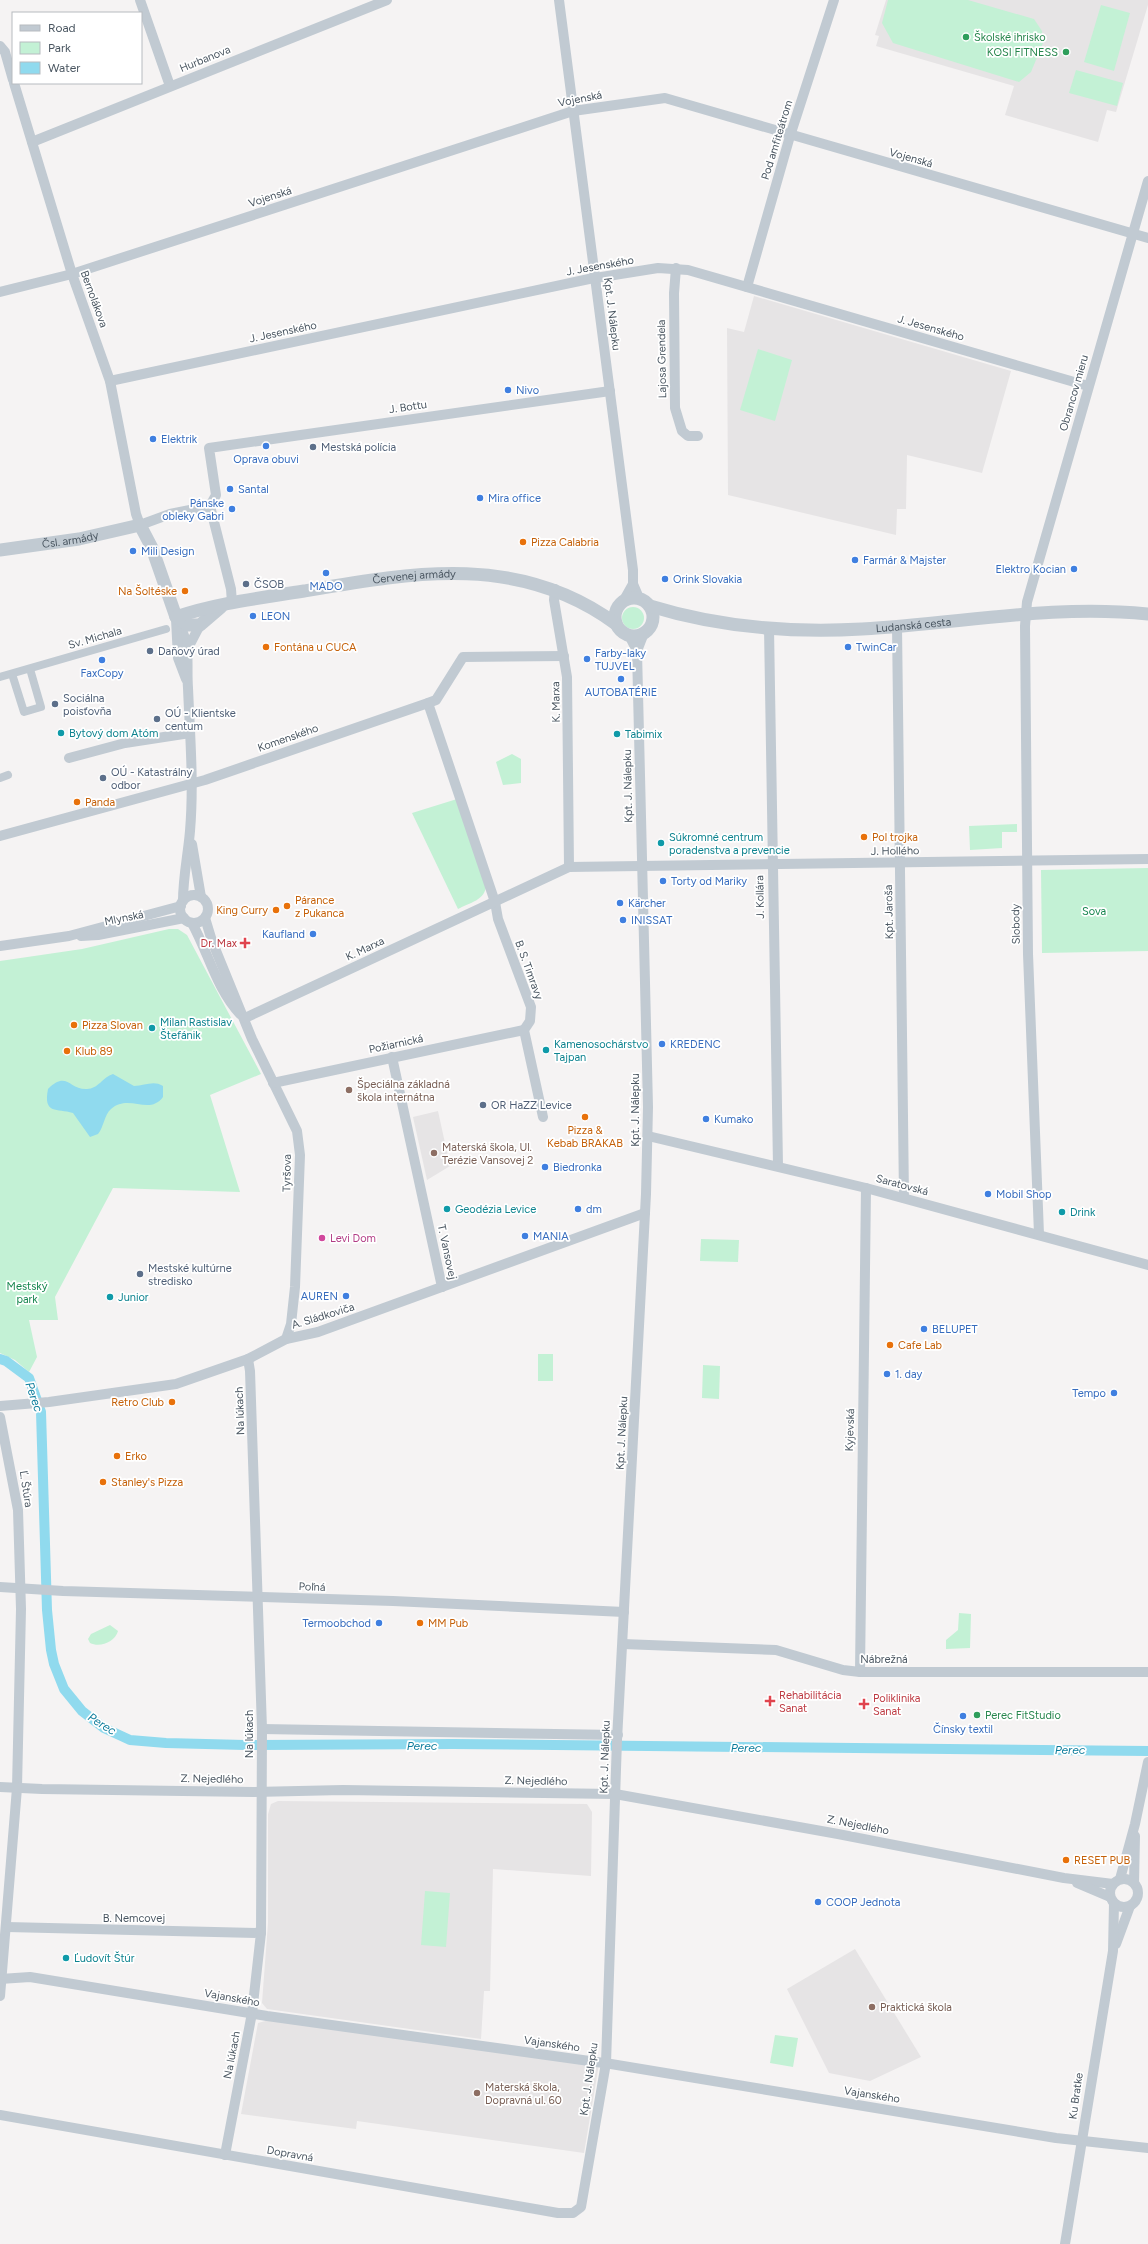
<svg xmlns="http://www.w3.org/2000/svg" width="1148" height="2244" font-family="Figtree,sans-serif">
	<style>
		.education { fill: #e6e4e5 }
		.green { fill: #c3f1d5 }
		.water { fill: #90daee }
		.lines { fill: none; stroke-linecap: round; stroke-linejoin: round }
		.canal { stroke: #90daee; stroke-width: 10 }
		.pedestrian { stroke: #c1cad2; stroke-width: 8 }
		.minor { stroke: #c1cad2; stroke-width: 10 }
		.tertiary { stroke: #c1cad2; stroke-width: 13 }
		.leisure-dot { fill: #2e9e5b; stroke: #fff; stroke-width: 1.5 }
		.shop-dot { fill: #3f7fe0; stroke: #fff; stroke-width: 1.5 }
		.service-dot { fill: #5c6f8a; stroke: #fff; stroke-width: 1.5 }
		.food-dot { fill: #e8710a; stroke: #fff; stroke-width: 1.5 }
		.culture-dot { fill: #0f9aa8; stroke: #fff; stroke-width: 1.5 }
		.health-dot { fill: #e0444e; stroke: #fff; stroke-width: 1.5 }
		.education-dot { fill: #8d6e63; stroke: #fff; stroke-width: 1.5 }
		.hotel-dot { fill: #d1479c; stroke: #fff; stroke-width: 1.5 }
		.labels { text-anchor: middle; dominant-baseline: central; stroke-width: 3.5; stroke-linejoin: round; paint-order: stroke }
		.leisure-label { font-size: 11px; fill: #27864d; stroke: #fff; text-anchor: start }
		.street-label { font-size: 11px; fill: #4a5661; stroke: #fff }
		.shop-label { font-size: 11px; fill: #366cbe; stroke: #fff; text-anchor: start }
		.service-label { font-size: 11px; fill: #4e5e75; stroke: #fff; text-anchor: start }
		.food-label { font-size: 11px; fill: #c56008; stroke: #fff; text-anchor: start }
		.culture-label { font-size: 11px; fill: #0d838f; stroke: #fff; text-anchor: start }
		.park-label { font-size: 11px; fill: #17864f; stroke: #fff }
		.health-label { font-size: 11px; fill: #be3a42; stroke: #fff; text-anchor: start }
		.education-label { font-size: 11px; fill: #785e54; stroke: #fff; text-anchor: start }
		.hotel-label { font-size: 11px; fill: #b23c85; stroke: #fff; text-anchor: start }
		.water-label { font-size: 12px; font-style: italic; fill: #0c7c9b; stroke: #fff }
	</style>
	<rect width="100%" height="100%" fill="#f5f3f3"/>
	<!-- education -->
	<g class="education">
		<path d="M886 0H1148V5L1116 112 1107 110 1098 142 1005 115 1014 86 876 46 879 36 875 35Z"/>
		<path d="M754 296 1011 371 982 473 907 455 906 509H897L896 535 728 495 727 328 744 332Z"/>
		<path d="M438 1111 450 1166 427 1180 413 1117Z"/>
		<path d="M278 1801 587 1804 592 1812 591 1876 493 1869 490 1991H484L481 2039 267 2009 262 2003 268 1923V1814L271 1804Z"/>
		<path d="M855 1949 921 2057 870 2081 829 2073 787 1989Z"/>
		<path d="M269 2020 599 2064 584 2153 357 2121 356 2129 241 2114 258 2023Z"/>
	</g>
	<!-- green -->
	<g class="green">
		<path d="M888 0H968L1034 19 1042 31 1043 43 1031 72 1019 82 893 43 882 23Z"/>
		<path d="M1101 5 1130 13 1114 71 1084 62Z"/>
		<path d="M1076 70 1123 83 1117 106 1069 93Z"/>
		<path d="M758 349 792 360 775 421 740 410Z"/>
		<circle cx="633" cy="618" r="11"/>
		<path d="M512 754 521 759V783L503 785 496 762Z"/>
		<path d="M457 799 486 885C486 900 469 903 458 909L412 813Z"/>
		<path d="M1017 824V832H1002V848L970 850 969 826Z"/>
		<path d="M1148 868V951L1042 953 1041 870Z"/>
		<path d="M169 929H178L187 935 261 1074 210 1095 240 1192 113 1188 55 1297 58 1320H29L37 1357 29 1372 15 1360 0 1353V961L82 949Z"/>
		<path d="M701 1239 739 1240 738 1262 700 1261Z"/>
		<rect x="538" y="1354" width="15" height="27"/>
		<path d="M703 1365 720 1366 719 1399 702 1398Z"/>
		<path d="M959 1613 971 1614 970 1648 946 1649V1640L958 1630Z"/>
		<path d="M110 1625 118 1631C115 1642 100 1648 90 1643L88 1639 91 1634Z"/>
		<path d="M425 1891 450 1893 446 1947 421 1945Z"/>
		<path d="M775 2035 798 2038 793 2067 770 2063Z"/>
	</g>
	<!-- water -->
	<path class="water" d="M113 1074 134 1086C145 1086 153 1080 163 1086V1097C149 1116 129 1093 111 1109 104 1115 104 1127 98 1134L90 1137 73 1113C57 1108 43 1115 48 1089 67 1070 69 1090 87 1089 98 1089 103 1077 113 1074Z"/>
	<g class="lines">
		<!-- canal -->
		<path class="canal" d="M0 1359 6 1361 29 1378 41 1412 47 1610 51 1650 54 1664 64 1689 82 1711 104 1728 130 1740 166 1743 245 1745 453 1744 1148 1751"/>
		<!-- pedestrian -->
		<g class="pedestrian">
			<path d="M12 674 24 712 41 707 30 669"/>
			<path d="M0 677 166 629"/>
			<path d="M0 778 8 775"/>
		</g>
		<!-- minor -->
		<g class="minor">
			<path d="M140 0 170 86"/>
			<path d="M559 0 633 570V584L639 598"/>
			<path d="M0 46 5 52 13 80"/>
			<path d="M14 83 72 274 110 381 136 514 140 525 170 514 210 506"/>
			<path d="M32 142 387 0"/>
			<path d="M676 268 674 293 675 408 682 431 688 436H698"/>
			<path d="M747 287 790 136 834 0"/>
			<path d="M0 292 72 274 573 111 665 98 1148 238"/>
			<path d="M110 381 589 279 658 268 688 270 1088 386"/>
			<path d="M555 589 554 600 567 677 569 867"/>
			<path d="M624 600 633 584"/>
			<path d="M232 603 231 589 210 506 216 495 209 448 610 391"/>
			<path d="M176 618C192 645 186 659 188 688 190 736 194 784 190 831 188 855 183 877 183 901"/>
			<path d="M176 619 178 658 186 679"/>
			<path d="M897 626 904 1198"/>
			<path d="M769 628 778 1166"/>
			<path d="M629 635 637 651"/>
			<path d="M188 648 200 625"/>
			<path d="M428 703 495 902 498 919 531 1007 530 1021 524 1030 543 1117"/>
			<path d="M69 758 125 743 190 733"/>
			<path d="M0 836 205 780 428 703 436 700 463 657 564 656"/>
			<path d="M192 844 201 897"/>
			<circle cx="194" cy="909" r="14"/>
			<path d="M205 918 212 941 252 1039 297 1131 300 1155 295 1287 291 1324 286 1339"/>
			<path d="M192 923C208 952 217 990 240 1014"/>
			<path d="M81 936 98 935 184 918"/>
			<path d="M0 946 69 936 181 906"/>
			<path d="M245 1018 569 867 1148 859"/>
			<path d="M392 1057 442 1287"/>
			<path d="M273 1083 524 1030"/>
			<path d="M648 1136 866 1188 1148 1265"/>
			<path d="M1039 1234 1028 954 1025 626 1027 602 1148 181"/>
			<path d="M0 1406 49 1402 176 1384 248 1359 286 1339 318 1332 645 1213"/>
			<path d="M0 1417 18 1510 21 1609 17 1788 0 1996"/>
			<path d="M0 1587 63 1591 393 1601 624 1612"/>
			<path d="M623 1644 776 1650 843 1670 860 1672H1148"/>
			<path d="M860 1672 866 1188"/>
			<path d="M262 1729 618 1735"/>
			<path d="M0 1787 42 1789 253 1792 343 1790 615 1794 838 1834 1064 1878 1113 1884"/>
			<circle cx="1124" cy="1893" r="14"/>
			<path d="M1120 1879 1135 1824 1148 1762"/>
			<path d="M1077 1883 1110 1897"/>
			<path d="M1134 1883 1135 1836"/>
			<path d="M7 1927 261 1933"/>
			<path d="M1116 1944 1130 1906"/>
			<path d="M0 1979 30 1977 267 2016 611 2064 1056 2138 1148 2148"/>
			<path d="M0 2115 558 2213H573L581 2207 606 2063 617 1740 646 1194 648 1107 637 651 644 633"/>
			<path d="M225 2155 252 2013 261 1933 262 1729 250 1371 248 1359"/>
			<path d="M1065 2244 1113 1951 1114 1903"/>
		</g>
		<!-- tertiary -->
		<g class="tertiary">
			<path id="s1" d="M0 550 79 539 140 525 152 548 176 617 188 625H200L221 607"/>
			<circle cx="634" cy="617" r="19"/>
			<path id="s2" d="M650 606C718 627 790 633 862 629 959 624 1050 604 1148 614"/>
			<path id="s3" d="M176 617C217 603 261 598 304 591 414 572 520 553 616 624"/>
		</g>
	</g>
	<!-- markers -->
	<g class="leisure-dot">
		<circle cx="966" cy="37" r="4"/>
		<circle cx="1066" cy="52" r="4"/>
		<circle cx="977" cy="1715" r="4"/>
	</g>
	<g class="shop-dot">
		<circle cx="508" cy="390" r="4"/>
		<circle cx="153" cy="439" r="4"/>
		<circle cx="266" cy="446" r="4"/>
		<circle cx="230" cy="489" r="4"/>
		<circle cx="480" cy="498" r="4"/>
		<circle cx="232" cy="509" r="4"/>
		<circle cx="133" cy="551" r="4"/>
		<circle cx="855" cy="560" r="4"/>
		<circle cx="1074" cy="569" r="4"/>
		<circle cx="326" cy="573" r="4"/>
		<circle cx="665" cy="579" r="4"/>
		<circle cx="253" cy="616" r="4"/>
		<circle cx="848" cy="647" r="4"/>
		<circle cx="587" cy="659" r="4"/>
		<circle cx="102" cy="660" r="4"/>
		<circle cx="621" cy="679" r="4"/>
		<circle cx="663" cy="881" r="4"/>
		<circle cx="620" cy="903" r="4"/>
		<circle cx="623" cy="920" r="4"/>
		<circle cx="313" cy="934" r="4"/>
		<circle cx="662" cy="1044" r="4"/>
		<circle cx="706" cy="1119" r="4"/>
		<circle cx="545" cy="1167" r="4"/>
		<circle cx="988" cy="1194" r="4"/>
		<circle cx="578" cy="1209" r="4"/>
		<circle cx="525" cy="1236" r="4"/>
		<circle cx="346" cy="1296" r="4"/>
		<circle cx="924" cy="1329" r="4"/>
		<circle cx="887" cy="1374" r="4"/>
		<circle cx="1114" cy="1393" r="4"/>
		<circle cx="379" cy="1623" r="4"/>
		<circle cx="963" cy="1716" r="4"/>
		<circle cx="818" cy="1902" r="4"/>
	</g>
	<g class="service-dot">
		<circle cx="313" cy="447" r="4"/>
		<circle cx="246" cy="584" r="4"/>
		<circle cx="150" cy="651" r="4"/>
		<circle cx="55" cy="704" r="4"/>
		<circle cx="157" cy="719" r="4"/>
		<circle cx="103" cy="778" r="4"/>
		<circle cx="483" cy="1105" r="4"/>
		<circle cx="140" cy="1274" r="4"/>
	</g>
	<g class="food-dot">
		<circle cx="523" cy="542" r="4"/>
		<circle cx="185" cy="591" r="4"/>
		<circle cx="266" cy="647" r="4"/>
		<circle cx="77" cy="802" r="4"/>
		<circle cx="864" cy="837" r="4"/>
		<circle cx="287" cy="906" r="4"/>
		<circle cx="276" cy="910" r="4"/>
		<circle cx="74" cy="1025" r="4"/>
		<circle cx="67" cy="1051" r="4"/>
		<circle cx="585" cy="1117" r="4"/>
		<circle cx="890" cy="1345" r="4"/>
		<circle cx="172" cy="1402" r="4"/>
		<circle cx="117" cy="1456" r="4"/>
		<circle cx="103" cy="1482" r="4"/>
		<circle cx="420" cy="1623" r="4"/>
		<circle cx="1066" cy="1860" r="4"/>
	</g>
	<g class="culture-dot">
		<circle cx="61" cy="733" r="4"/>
		<circle cx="617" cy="734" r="4"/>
		<circle cx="661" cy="843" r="4"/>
		<circle cx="152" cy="1028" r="4"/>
		<circle cx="546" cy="1050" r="4"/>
		<circle cx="447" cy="1209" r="4"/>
		<circle cx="1062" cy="1212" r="4"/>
		<circle cx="110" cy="1297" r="4"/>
		<circle cx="66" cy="1958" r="4"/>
	</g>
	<g class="health-dot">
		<path d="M243 937h4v4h4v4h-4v4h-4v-4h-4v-4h4z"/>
		<path d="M768 1695h4v4h4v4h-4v4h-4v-4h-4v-4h4z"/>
		<path d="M862 1698h4v4h4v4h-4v4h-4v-4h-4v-4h4z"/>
	</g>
	<g class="education-dot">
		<circle cx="349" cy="1090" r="4"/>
		<circle cx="434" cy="1153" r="4"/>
		<circle cx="872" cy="2007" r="4"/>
		<circle cx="477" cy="2093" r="4"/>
	</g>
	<circle class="hotel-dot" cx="322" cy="1238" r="4"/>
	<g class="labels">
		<!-- leisure labels -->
		<g class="leisure-label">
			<text x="974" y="37">Školské ihrisko</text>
			<text x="1058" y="52" text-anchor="end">KOSI FITNESS</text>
			<text x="985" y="1715">Perec FitStudio</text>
		</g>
		<!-- street labels -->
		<g class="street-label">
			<text transform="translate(205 59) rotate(-22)">Hurbanova</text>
			<text transform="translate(580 99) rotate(-11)">Vojenská</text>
			<text transform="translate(777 140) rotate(-73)">Pod amfiteátrom</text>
			<text transform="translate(911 158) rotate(16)">Vojenská</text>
			<text transform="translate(270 197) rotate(-18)">Vojenská</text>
			<text transform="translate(600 266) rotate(-10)">J. Jesenského</text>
			<text transform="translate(94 299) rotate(70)">Bernolákova</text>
			<text transform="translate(612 314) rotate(83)">Kpt. J. Nálepku</text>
			<text transform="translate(931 328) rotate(16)">J. Jesenského</text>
			<text transform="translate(283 332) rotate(-12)">J. Jesenského</text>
			<text transform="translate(662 359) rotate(-91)">Lajosa Grendela</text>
			<text transform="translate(1074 393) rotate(-74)">Obrancov mieru</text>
			<text transform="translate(408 407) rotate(-8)">J. Bottu</text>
			<text stroke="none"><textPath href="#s1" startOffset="71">Čsl. armády</textPath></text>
			<text stroke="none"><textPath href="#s3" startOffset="242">Červenej armády</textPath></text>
			<text stroke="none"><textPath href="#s2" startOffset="266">Ludanská cesta</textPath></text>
			<text transform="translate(95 638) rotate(-16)">Sv. Michala</text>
			<text transform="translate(556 702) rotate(-91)">K. Marxa</text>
			<text transform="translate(288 738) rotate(-19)">Komenského</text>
			<text transform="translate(628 786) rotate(-91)">Kpt. J. Nálepku</text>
			<text transform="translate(895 851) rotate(-1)">J. Hollého</text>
			<text transform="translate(760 897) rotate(-91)">J. Kollára</text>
			<text transform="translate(889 912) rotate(-91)">Kpt. Jaroša</text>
			<text transform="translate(124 918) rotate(-11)">Mlynská</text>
			<text transform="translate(1016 924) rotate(-91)">Slobody</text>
			<text transform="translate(365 949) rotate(-25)">K. Marxa</text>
			<text transform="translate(529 970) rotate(70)">B. S. Timravy</text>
			<text transform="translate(396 1044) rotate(-12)">Požiarnická</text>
			<text transform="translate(635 1110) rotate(-90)">Kpt. J. Nálepku</text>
			<text transform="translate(287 1173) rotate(-89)">Tyršova</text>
			<text transform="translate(902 1185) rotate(15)">Saratovská</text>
			<text transform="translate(447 1252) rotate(78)">T. Vansovej</text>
			<text transform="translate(323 1316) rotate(-17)">A. Sládkoviča</text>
			<text transform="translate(240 1411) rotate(-92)">Na lúkach</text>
			<text transform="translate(850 1430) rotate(-88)">Kyjevská</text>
			<text transform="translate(622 1433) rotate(-87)">Kpt. J. Nálepku</text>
			<text transform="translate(26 1489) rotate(81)">Ľ. Štúra</text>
			<text transform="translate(312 1587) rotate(2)">Poľná</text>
			<text x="884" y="1659">Nábrežná</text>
			<text transform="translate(249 1734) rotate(-90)">Na lúkach</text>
			<text transform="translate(605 1757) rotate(-88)">Kpt. J. Nálepku</text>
			<text transform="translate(212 1779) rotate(1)">Z. Nejedlého</text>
			<text transform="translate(536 1781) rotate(1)">Z. Nejedlého</text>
			<text transform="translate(858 1825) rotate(11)">Z. Nejedlého</text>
			<text x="134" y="1918">B. Nemcovej</text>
			<text transform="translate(232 1998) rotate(10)">Vajanského</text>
			<text transform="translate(552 2044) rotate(8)">Vajanského</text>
			<text transform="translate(232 2055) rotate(-79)">Na lúkach</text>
			<text transform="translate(589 2079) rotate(-82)">Kpt. J. Nálepku</text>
			<text transform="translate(872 2095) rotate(9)">Vajanského</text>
			<text transform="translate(1076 2096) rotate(-82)">Ku Bratke</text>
			<text transform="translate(290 2154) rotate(10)">Dopravná</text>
		</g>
		<!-- shop labels -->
		<g class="shop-label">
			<text x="516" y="390">Nivo</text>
			<text x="161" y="439">Elektrik</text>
			<text x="266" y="459" text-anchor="middle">Oprava obuvi</text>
			<text x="238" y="489">Santal</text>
			<text x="488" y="498">Mira office</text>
			<text x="224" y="503" text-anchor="end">Pánske<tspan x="224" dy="13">obleky Gabri</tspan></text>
			<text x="141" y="551">Mili Design</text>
			<text x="863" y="560">Farmár &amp; Majster</text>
			<text x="1066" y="569" text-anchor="end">Elektro Kocian</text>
			<text x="673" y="579">Orink Slovakia</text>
			<text x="326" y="586" text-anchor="middle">MADO</text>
			<text x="261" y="616">LEON</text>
			<text x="856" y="647">TwinCar</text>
			<text x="595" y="653">Farby-laky<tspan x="595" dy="13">TUJVEL</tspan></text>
			<text x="102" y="673" text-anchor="middle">FaxCopy</text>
			<text x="621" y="692" text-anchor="middle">AUTOBATÉRIE</text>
			<text x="671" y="881">Torty od Mariky</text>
			<text x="628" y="903">Kärcher</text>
			<text x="631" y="920">INISSAT</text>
			<text x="305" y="934" text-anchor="end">Kaufland</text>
			<text x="670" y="1044">KREDENC</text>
			<text x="714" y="1119">Kumako</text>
			<text x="553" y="1167">Biedronka</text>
			<text x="996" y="1194">Mobil Shop</text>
			<text x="586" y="1209">dm</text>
			<text x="533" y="1236">MANIA</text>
			<text x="338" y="1296" text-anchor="end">AUREN</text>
			<text x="932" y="1329">BELUPET</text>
			<text x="895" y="1374">1. day</text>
			<text x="1106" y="1393" text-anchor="end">Tempo</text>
			<text x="371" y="1623" text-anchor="end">Termoobchod</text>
			<text x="963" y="1729" text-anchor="middle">Čínsky textil</text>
			<text x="826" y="1902">COOP Jednota</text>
		</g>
		<!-- service labels -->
		<g class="service-label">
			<text x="321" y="447">Mestská polícia</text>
			<text x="254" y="584">ČSOB</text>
			<text x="158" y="651">Daňový úrad</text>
			<text x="63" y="698">Sociálna<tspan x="63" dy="13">poisťovňa</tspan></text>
			<text x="165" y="713">OÚ - Klientske<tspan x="165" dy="13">centum</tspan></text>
			<text x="111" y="772">OÚ - Katastrálny<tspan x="111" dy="13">odbor</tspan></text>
			<text x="491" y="1105">OR HaZZ Levice</text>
			<text x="148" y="1268">Mestské kultúrne<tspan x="148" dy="13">stredisko</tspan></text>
		</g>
		<!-- food labels -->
		<g class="food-label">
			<text x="531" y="542">Pizza Calabria</text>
			<text x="177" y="591" text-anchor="end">Na Šoltéske</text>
			<text x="274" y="647">Fontána u CUCA</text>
			<text x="85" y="802">Panda</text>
			<text x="872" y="837">Pol trojka</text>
			<text x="295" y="900">Párance<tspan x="295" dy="13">z Pukanca</tspan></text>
			<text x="268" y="910" text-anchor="end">King Curry</text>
			<text x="82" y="1025">Pizza Slovan</text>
			<text x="75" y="1051">Klub 89</text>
			<text x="585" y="1130" text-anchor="middle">Pizza &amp;<tspan x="585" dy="13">Kebab BRAKAB</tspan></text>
			<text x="898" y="1345">Cafe Lab</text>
			<text x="164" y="1402" text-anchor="end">Retro Club</text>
			<text x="125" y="1456">Erko</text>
			<text x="111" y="1482">Stanley's Pizza</text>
			<text x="428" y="1623">MM Pub</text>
			<text x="1074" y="1860">RESET PUB</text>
		</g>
		<!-- culture labels -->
		<g class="culture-label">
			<text x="69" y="733">Bytový dom Atóm</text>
			<text x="625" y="734">Tabimix</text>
			<text x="669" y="837">Súkromné centrum<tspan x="669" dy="13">poradenstva a prevencie</tspan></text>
			<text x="160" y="1022">Milan Rastislav<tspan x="160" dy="13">Štefánik</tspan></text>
			<text x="554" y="1044">Kamenosochárstvo<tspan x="554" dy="13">Tajpan</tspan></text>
			<text x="455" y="1209">Geodézia Levice</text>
			<text x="1070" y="1212">Drink</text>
			<text x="118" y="1297">Junior</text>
			<text x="74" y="1958">Ľudovít Štúr</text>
		</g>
		<!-- park labels -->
		<g class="park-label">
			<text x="1094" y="911">Sova</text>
			<text x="27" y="1286">Mestský<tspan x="27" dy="13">park</tspan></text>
		</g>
		<!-- health labels -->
		<g class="health-label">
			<text x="237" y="943" text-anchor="end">Dr. Max</text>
			<text x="779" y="1695">Rehabilitácia<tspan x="779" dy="13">Sanat</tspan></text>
			<text x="873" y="1698">Poliklinika<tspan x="873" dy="13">Sanat</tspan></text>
		</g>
		<!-- education labels -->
		<g class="education-label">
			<text x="357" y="1084">Špeciálna základná<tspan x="357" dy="13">škola internátna</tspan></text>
			<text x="442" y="1147">Materská škola, Ul.<tspan x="442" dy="13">Terézie Vansovej 2</tspan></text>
			<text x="880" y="2007">Praktická škola</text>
			<text x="485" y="2087">Materská škola,<tspan x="485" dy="13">Dopravná ul. 60</tspan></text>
		</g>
		<!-- hotel labels -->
		<g class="hotel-label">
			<text x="330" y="1238">Levi Dom</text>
		</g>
		<!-- water labels -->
		<g class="water-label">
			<text transform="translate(34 1397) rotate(71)">Perec</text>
			<text transform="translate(102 1724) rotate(32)">Perec</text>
			<text x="422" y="1746">Perec</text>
			<text x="746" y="1748">Perec</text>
			<text x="1070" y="1750">Perec</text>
		</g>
	</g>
	<!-- legend -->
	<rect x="12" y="12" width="130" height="72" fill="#ffffff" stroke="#b7bbc0"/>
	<rect x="20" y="25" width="20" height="6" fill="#c1cad2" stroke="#b7bbc0"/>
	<text x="48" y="32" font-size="12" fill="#4a5661">Road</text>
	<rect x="20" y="42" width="20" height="12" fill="#c3f1d5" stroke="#b7bbc0"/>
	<text x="48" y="52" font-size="12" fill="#4a5661">Park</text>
	<rect x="20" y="62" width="20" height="12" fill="#90daee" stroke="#b7bbc0"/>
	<text x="48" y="72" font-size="12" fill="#4a5661">Water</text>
</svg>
